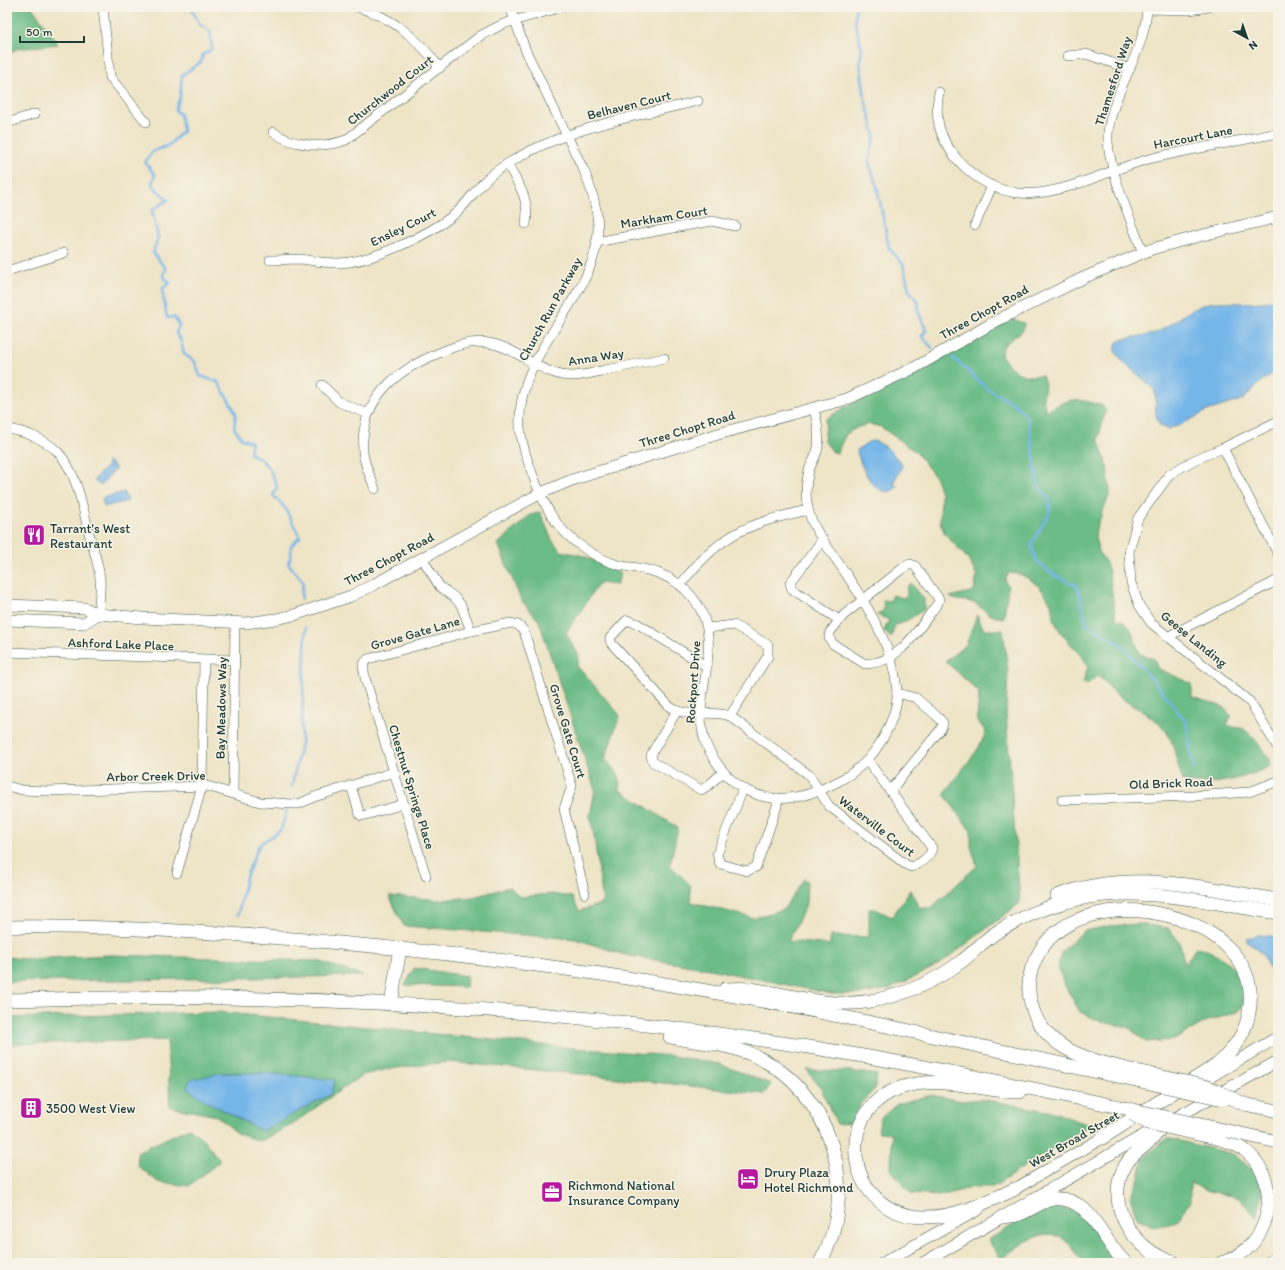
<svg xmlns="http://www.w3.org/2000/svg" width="1285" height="1270" font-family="Itim,sans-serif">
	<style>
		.forest { fill: #6cbc87; stroke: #467c5e; fill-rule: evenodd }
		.water { fill: #75b6e9; stroke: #4a7a8e }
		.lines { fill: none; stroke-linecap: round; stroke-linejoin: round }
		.stream { stroke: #75b6e9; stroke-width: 2.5 }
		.minor-casing { stroke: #3e564a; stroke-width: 10 }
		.major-casing { stroke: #3e564a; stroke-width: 12 }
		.highway-casing { stroke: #3e564a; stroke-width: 14 }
		.minor { stroke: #fff; stroke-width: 9 }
		.major { stroke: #fff; stroke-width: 11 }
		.highway { stroke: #fff; stroke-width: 13 }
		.highway-bridge-casing { stroke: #3e564a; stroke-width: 14; stroke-linecap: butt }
		.highway-bridge { stroke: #fff; stroke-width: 13 }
		.labels { text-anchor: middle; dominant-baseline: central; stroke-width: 3; stroke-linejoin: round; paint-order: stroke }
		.street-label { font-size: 13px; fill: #1f3d34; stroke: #f7f3e8 }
		.poi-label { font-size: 13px; fill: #1f3d34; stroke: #f7f3e8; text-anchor: start }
	</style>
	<rect width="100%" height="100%" fill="#f7f3e8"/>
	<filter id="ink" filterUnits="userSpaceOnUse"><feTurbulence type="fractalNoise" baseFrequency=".025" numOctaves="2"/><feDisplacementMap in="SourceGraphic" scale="8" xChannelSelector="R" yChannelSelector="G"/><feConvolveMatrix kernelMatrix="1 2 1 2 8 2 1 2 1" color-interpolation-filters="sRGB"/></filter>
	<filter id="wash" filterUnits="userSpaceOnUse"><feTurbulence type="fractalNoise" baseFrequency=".012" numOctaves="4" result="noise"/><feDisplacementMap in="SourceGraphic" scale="16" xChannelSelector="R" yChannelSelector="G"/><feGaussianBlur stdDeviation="0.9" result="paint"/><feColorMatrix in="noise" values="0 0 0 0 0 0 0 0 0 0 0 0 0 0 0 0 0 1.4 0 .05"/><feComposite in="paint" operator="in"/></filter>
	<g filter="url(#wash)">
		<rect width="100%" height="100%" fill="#eee4c6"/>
		<!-- forest -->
		<g class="forest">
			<path d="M7 7H32L58 44 16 49 7 55Z"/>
			<path d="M1012 319 1024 323 1023 330 1003 346 1001 355C1012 371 1022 379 1042 375L1045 384 1043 399 1046 411C1066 402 1069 396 1092 403 1098 404 1102 405 1106 409L1098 439 1107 465 1110 493 1096 529 1095 538 1100 554 1105 561 1109 572 1116 619C1136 625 1132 638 1140 654L1154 659 1157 668 1192 684V697L1224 707 1231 717 1227 724C1232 729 1240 726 1245 730 1255 737 1263 751 1270 760L1271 766C1244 779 1215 786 1184 782 1177 768 1176 752 1170 738 1160 716 1134 709 1117 695 1110 689 1106 681 1097 676L1087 684 1083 683 1088 666C1080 650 1062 639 1055 622 1053 618 1054 612 1052 607 1047 591 1027 572 1009 573L1005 580 1008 587 1004 617C989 620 984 606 971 602 963 599 957 602 950 597L974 591 977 576 968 559 945 534 940 522 941 493 936 478 916 452 881 427 870 424 858 427 846 434 837 453 833 452 824 441 826 419 843 408 915 374 1002 323Z"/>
			<path d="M540 512 552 540 561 551 584 556 620 573 617 585 599 583 566 633 579 656 577 666 620 715 605 759 619 775 620 790 678 828 670 865 690 885 691 902 753 918 784 909 804 879 807 881 806 905 788 941 830 945V936L869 937V909H875L892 917 910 890 920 908H931L977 866 971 847V831L944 794 978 749 986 732 977 720 979 692 945 661 966 645 977 615 984 630H1003L1008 672 1006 713 1020 903 940 964 890 989 861 994H832L709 969 625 955 576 939 404 926 389 896 441 900 473 897 510 887 520 897 552 894 572 897 579 911 603 903 594 836 590 816 595 790 539 621 521 600 498 544 529 516Z"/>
			<path d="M911 583 924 599V610C914 614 905 624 895 625L891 638 884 631 889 620 877 615 884 610 883 600 890 601 893 595 903 598 907 595V587Z"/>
			<path d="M1139 924 1168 928 1179 941 1185 965 1196 947C1210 949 1233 963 1239 976 1243 983 1242 996 1244 1004L1237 1012 1205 1022 1174 1040 1146 1042 1128 1027 1102 1022 1080 1012 1064 984 1058 967 1061 952 1084 931 1109 926Z"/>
			<path d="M111 955 318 961 363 976 7 982V957L24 959Z"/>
			<path d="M414 968 467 976 466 987 405 985Z"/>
			<path d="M219 1012 562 1047 672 1056 719 1064 771 1084 764 1094 590 1075 449 1062 388 1069 362 1075 288 1127 260 1141 238 1134 217 1116 170 1107 167 1040 7 1044V1018ZM219 1073H266L334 1080 262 1131 206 1101 187 1088Z"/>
			<path d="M807 1070 849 1071 877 1075 875 1089 860 1104 852 1123 837 1124 821 1089Z"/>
			<path d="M931 1095 962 1101 980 1099 1053 1112 1089 1125 993 1187H974L939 1196 911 1194 891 1170 892 1133 878 1132 880 1119 897 1104Z"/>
			<path d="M189 1128 204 1140 220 1161 189 1186 158 1182 138 1166 137 1152Z"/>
			<path d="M1168 1138 1233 1154 1253 1170 1263 1192 1257 1219 1239 1198 1209 1191 1190 1183V1201L1177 1222 1155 1227 1137 1218 1130 1197 1139 1178 1143 1158Z"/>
			<path d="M1054 1207 1073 1210 1087 1219 1115 1263H1083C1078 1257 1074 1248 1068 1243 1046 1221 1020 1246 1001 1259L988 1240 1033 1213Z"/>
		</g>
		<!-- water -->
		<g class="water">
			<path d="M1278 300V370L1263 380 1244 399 1207 411 1180 425 1168 429 1160 426 1156 415 1155 391 1149 384 1124 363 1115 351 1117 342C1129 336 1140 337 1152 334 1170 329 1185 310 1205 304 1218 300 1231 303 1244 303 1255 303 1267 301 1278 300Z"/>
			<path d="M874 441C887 445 894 455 902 465 900 474 895 476 894 483L897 487C878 505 859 465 857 450L868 442Z"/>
			<path d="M108 461 116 468 100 486 94 480 108 465 107 463Z"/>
			<path d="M124 492 125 497H127L128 501 104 507 102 498Z"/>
			<path d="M1259 935 1278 937V978L1271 972 1263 955 1247 941V938Z"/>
			<path d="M219 1073H266L335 1080 331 1094 262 1131 206 1101 187 1088 190 1080Z"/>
		</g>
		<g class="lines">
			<!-- stream -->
			<g class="stream">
				<path d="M193 7 191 8 200 25 210 31 212 49 203 55 201 62 182 75 180 97 175 110 180 114 183 131 169 145 152 152 145 162 155 175 152 185 168 200 152 210 158 237 153 253 166 269 163 276 170 283 162 289 167 318 174 317 179 325 176 333 181 341 184 354 195 362 200 376 218 382 236 413 234 428 242 439 252 442 250 454C265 458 273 474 277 487L273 495 285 508 300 537 291 546V556L288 563 303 582 301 599"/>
				<path d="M856 7 855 22 862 49 860 61 865 99 875 135 869 162 877 187 889 248 903 264 909 290 919 303 918 311 926 330 922 336 932 348"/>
				<path d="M952 357 989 390 1016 405 1028 418 1038 485 1049 500 1050 512 1031 545 1036 561 1054 575 1077 586 1087 625 1120 644 1155 682 1186 722 1194 769"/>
				<path d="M292 786 301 743 306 628"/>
				<path d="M238 915 246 877 259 845 281 830 287 810"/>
			</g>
		</g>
	</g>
	<g filter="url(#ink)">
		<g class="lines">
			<!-- minor casing -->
			<g class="minor-casing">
				<g id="minor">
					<path d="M103 7 110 77 146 122"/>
					<path d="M357 7C393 17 418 39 440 68"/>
					<path d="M510 7 526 51 585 173C592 191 598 209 598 229 597 300 515 349 520 427 522 451 541 502 556 522 570 541 595 558 618 565 626 567 635 567 643 569 664 573 683 584 696 602 727 647 688 698 706 744 709 752 715 760 719 766 727 777 736 785 748 791 778 806 811 796 839 781 863 768 878 751 889 726 893 717 897 706 897 696 897 649 861 595 835 558 825 543 811 526 808 508 805 496 806 482 809 470 812 462 817 455 818 447 820 434 817 421 814 409"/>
					<path d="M1147 9 1190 10 1209 7"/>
					<path d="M1068 56 1086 54 1130 69"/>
					<path d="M939 92C934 118 939 138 957 159 1018 228 1084 175 1153 158 1194 148 1236 142 1278 133"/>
					<path d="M7 123 35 114"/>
					<path d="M273 132C293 146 322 149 346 140L480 36 503 24 562 7"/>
					<path d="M507 164C519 185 530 199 526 224"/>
					<path d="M975 225 992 186"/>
					<path d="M596 242 712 221 735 226"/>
					<path d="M1143 253C1132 223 1106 164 1108 134 1112 90 1146 52 1147 7"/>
					<path d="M270 260C280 260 291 259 301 259 313 261 324 263 337 263 370 263 429 235 455 214 468 203 477 187 490 176 501 167 515 159 528 152 581 125 641 115 698 101"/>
					<path d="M7 271 64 253"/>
					<path d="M322 385 339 402 368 414"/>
					<path d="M1278 421 1223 448 1194 460 1170 474 1138 518 1129 552 1131 583 1139 605 1151 623 1250 702 1278 748"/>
					<path d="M7 429C24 431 44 439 57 451 77 472 82 505 89 533 93 548 98 562 100 578 101 590 99 602 98 614"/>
					<path d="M1223 448 1278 554"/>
					<path d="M375 489C371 477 364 465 363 452 360 402 391 374 432 356 450 348 468 340 488 343 518 347 541 376 572 376 581 376 592 373 601 371 622 367 643 363 664 358"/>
					<path d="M823 539 790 583 792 589 839 620"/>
					<path d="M422 558 440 587 454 597 461 605 471 631"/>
					<path d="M910 564 915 566 939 599 938 603C918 629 901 663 865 664L833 644 829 638 830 632 844 615 903 568Z"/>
					<path d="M680 585C720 534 746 524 808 510"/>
					<path d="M708 628 734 625 768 645V656L730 716"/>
					<path d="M1167 637 1278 580"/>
					<path d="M7 652 235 660"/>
					<path d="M706 666 638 624 627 620 610 638 611 643 670 707C688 719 710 709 730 716L809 775 829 806 905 864 911 867C919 865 931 856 932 848L868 761"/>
					<path d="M677 711 653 751 651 756 653 762 701 790 709 785 723 772"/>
					<path d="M7 786 22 790 46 791 207 786 260 802 293 804H299L314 797 394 772"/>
					<path d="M351 786 360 815 362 816 404 804"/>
					<path d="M743 789 717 854 720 864 747 871 756 867 777 806V798"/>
					<path d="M891 790 941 729 943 723 939 718 916 698 897 693"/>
					<path d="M233 793 235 622"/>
					<path d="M1062 800 1193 796 1249 792 1278 781"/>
					<path d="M177 873 202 786 204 660"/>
					<path d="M426 876 365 678 363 665 368 659 471 631 511 623 518 625 524 631 572 786 564 809 585 894"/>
				</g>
			</g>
			<!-- major casing -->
			<g class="major-casing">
				<g id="major">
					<path d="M7 605 85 608 98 614 142 618 246 623 276 619 294 615 351 596 375 584 541 493 572 480 718 434 847 399 914 368 998 320 1083 278 1152 249 1203 235 1278 217"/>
					<path d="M7 620 84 623 98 614"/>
					<path d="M1193 1087 1278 1037"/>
					<path d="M1008 1193 1109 1134"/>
					<path d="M883 1263 979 1209"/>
					<path d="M923 1263 1135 1140 1278 1061"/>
				</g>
			</g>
			<!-- highway casing -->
			<g class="highway-casing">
				<g id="highway">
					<path d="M1057 896C1129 868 1205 888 1278 900"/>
					<path d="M7 927C90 926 173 930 256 936 403 947 549 964 695 989 838 1013 980 1047 1122 1077"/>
					<path d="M725 989C733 989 741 988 749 989 790 994 829 1009 871 1001 904 995 936 981 962 961 974 952 984 940 997 932 1095 872 1172 897 1278 913"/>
					<path d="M7 1000C279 991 552 1006 821 1049 921 1065 1020 1086 1120 1107"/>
					<path d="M391 1004 400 948"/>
					<path d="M670 1037C698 1043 727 1043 753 1055 832 1090 861 1189 820 1263"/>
					<path d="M1244 1104 1278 1111"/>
					<path d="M1165 1124C1160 1129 1156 1135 1151 1140 1142 1149 1131 1154 1125 1166 1103 1207 1135 1251 1175 1263"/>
					<path d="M1246 1135 1278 1142"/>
					<path d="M1102 1138 1218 1064C1236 1047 1248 1030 1250 1005 1259 912 1085 876 1040 951 1030 967 1026 985 1031 1003 1041 1047 1085 1059 1123 1068"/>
					<path d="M1220 1139C1230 1142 1239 1145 1247 1152 1285 1185 1270 1250 1221 1263"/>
					<path d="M1015 1189C986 1202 958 1217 926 1217 847 1218 828 1110 903 1087 943 1075 980 1091 1020 1092"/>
					<path d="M1002 1217C1008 1216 1014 1216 1020 1214 1031 1210 1041 1201 1053 1199 1092 1195 1102 1243 1126 1263"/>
					<path d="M1269 1263 1278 1258"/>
				</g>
			</g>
			<!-- minor -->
			<use href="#minor" class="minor"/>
			<!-- major -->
			<use href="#major" class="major"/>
			<!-- highway -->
			<use href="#highway" class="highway"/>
			<!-- highway-bridge casing -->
			<g class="highway-bridge-casing">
				<g id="highway-bridge">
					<path d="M1123 1068 1208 1087 1244 1104"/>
					<path d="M1122 1077 1223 1099"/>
					<path d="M1120 1107 1246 1135"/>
					<path d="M1132 1114 1148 1123 1220 1139"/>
				</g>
			</g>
			<!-- highway-bridge -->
			<use href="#highway-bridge" class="highway-bridge"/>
		</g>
	</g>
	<!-- icons -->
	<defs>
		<g id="restaurant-square" transform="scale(1.15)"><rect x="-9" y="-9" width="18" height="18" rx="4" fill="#b5179e" stroke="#f7f3e8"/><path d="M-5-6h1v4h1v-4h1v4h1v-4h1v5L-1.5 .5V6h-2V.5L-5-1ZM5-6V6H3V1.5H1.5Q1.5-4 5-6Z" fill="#fff"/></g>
		<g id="building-square" transform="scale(1.15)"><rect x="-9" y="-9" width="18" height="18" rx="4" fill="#b5179e" stroke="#f7f3e8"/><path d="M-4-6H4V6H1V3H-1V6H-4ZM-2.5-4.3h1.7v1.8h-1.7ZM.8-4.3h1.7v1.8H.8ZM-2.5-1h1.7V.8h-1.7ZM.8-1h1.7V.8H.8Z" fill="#fff"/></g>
		<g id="hotel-square" transform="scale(1.15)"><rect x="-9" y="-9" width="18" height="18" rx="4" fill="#b5179e" stroke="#f7f3e8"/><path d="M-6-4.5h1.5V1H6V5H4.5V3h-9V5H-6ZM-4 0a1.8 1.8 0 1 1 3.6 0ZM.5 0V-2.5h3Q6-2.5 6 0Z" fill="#fff"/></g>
		<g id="office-square" transform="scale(1.15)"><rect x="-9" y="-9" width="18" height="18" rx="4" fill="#b5179e" stroke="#f7f3e8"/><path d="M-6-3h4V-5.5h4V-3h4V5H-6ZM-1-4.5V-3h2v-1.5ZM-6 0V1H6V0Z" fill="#fff"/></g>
	</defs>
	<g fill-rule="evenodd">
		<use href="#restaurant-square" x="34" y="535"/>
		<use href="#building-square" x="31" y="1108"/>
		<use href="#hotel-square" x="748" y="1179"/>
		<use href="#office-square" x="552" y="1192"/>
	</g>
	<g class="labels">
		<!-- street labels -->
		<g class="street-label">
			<text transform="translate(1113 81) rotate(-72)">Thamesford Way</text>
			<text transform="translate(390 90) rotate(-38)">Churchwood Court</text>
			<text transform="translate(629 105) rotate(-14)">Belhaven Court</text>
			<text transform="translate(1193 137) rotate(-11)">Harcourt Lane</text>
			<text transform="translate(664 217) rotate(-9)">Markham Court</text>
			<text transform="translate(403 227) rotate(-26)">Ensley Court</text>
			<text transform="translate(550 309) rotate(-61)">Church Run Parkway</text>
			<text transform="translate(984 312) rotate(-29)">Three Chopt Road</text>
			<text transform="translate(596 357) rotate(-9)">Anna Way</text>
			<text transform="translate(687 429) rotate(-17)">Three Chopt Road</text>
			<text transform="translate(389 559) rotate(-28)">Three Chopt Road</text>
			<text transform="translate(415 633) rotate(-16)">Grove Gate Lane</text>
			<text transform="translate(1194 639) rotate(39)">Geese Landing</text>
			<text transform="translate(121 644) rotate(2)">Ashford Lake Place</text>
			<text transform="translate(693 682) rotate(-86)">Rockport Drive</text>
			<text transform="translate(221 708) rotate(-89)">Bay Meadows Way</text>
			<text transform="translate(568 731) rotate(73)">Grove Gate Court</text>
			<text transform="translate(156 776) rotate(-1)">Arbor Creek Drive</text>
			<text transform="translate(1171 783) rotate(-2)">Old Brick Road</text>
			<text transform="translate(412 787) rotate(73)">Chestnut Springs Place</text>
			<text transform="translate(877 826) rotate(37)">Waterville Court</text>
			<text transform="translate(1074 1139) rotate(-30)">West Broad Street</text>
		</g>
		<!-- poi labels -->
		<g class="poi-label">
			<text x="50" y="528">Tarrant's West<tspan x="50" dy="15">Restaurant</tspan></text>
			<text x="46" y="1108">3500 West View</text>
			<text x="764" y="1172">Drury Plaza<tspan x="764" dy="15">Hotel Richmond</tspan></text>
			<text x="568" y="1185">Richmond National<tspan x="568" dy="15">Insurance Company</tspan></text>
		</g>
	</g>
	<!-- margin -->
	<rect width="1285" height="1270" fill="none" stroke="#f7f3e8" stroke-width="24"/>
	<!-- north arrow -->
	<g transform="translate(1247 38) rotate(140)" stroke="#f7f3e8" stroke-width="3" paint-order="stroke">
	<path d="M0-3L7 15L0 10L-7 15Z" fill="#1f3d34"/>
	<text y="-6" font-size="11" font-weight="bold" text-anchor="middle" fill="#1f3d34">N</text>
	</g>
	<!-- scale -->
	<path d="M20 36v6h64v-6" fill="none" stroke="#1f3d34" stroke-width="2"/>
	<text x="26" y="36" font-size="12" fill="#1f3d34" stroke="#f7f3e8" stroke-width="3" paint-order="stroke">50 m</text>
</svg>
